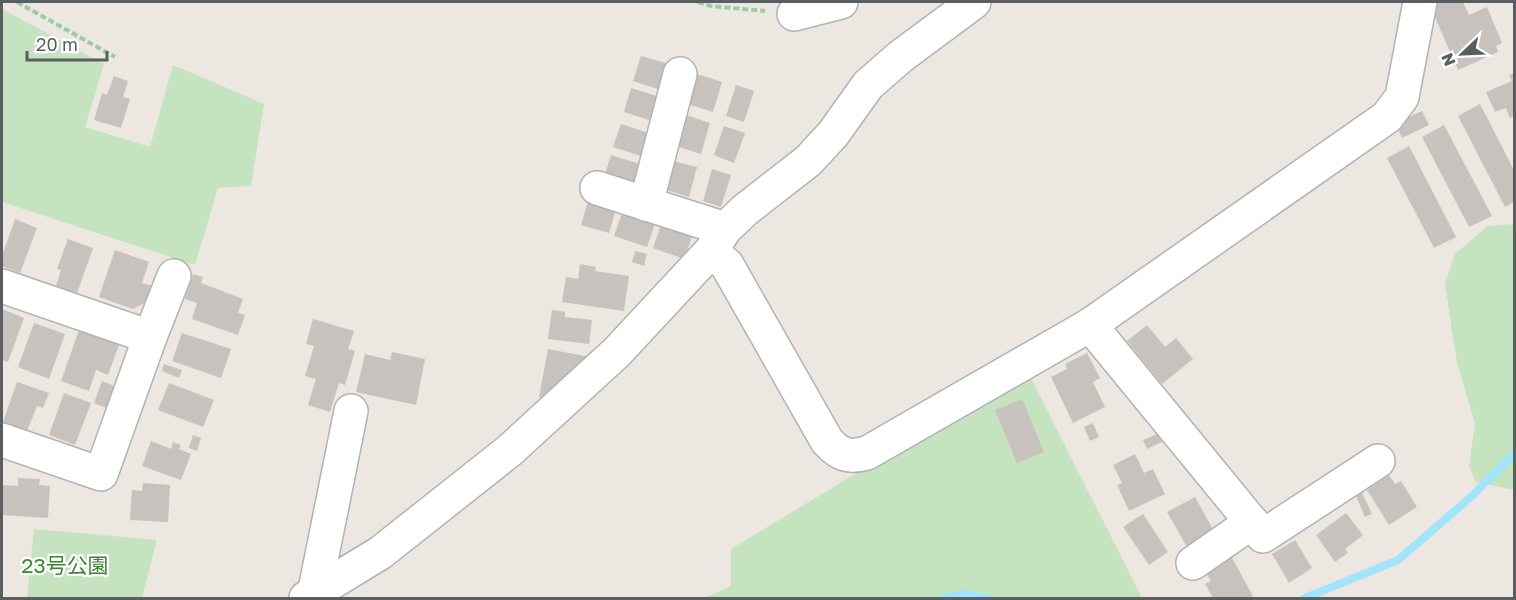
<svg xmlns="http://www.w3.org/2000/svg" width="1516" height="600" font-family="'Golos Text','Noto Sans JP',sans-serif">
	<style>
		.green { fill: #c5e3be }
		.lines { fill: none; stroke-linecap: round; stroke-linejoin: round }
		.stream { stroke: #a2e4fb; stroke-width: 8 }
		.building { fill: #c7c2bd }
		.minor-casing { stroke: #afb3b6; stroke-width: 36 }
		.path { stroke: #9ccba0; stroke-width: 4; stroke-dasharray: 6 3; stroke-linecap: butt }
		.minor { stroke: #fff; stroke-width: 33 }
		.labels { text-anchor: middle; dominant-baseline: central; stroke-width: 4.5; stroke-linejoin: round; paint-order: stroke }
		.park-label { font-size: 21px; fill: #428238; stroke: #fff }
	</style>
	<rect width="100%" height="100%" fill="#ece7e1"/>
	<!-- green -->
	<g class="green">
		<path d="M2 9 104 64 85 127 150 147 173 65 264 104 251 186 218 188 195 265 2 202Z"/>
		<path d="M1514 224V490L1476 482 1469 467 1475 423 1457 363 1445 284 1455 254 1488 226Z"/>
		<path d="M1027 370 1142 598H705L731 586V549Z"/>
		<path d="M34 529 157 540 142 598H27Z"/>
	</g>
	<g class="lines">
		<!-- stream -->
		<g class="stream">
			<path d="M943 598 961 594 987 598"/>
			<path d="M1305 598 1398 560 1472 496 1514 454"/>
		</g>
	</g>
	<!-- building -->
	<g class="building">
		<path d="M1440 2H1463L1469 15 1487 7 1502 43 1496 46 1498 52 1458 70 1430 6Z"/>
		<path d="M641 56 669 64 661 90 633 81Z"/>
		<path d="M1514 73V116L1510 118 1506 108 1495 112 1486 92 1512 81 1509 75Z"/>
		<path d="M697 74 722 82 713 112 688 104Z"/>
		<path d="M114 76 128 81 123 97 130 99 121 128 94 120 102 93 107 95Z"/>
		<path d="M736 85 754 91 744 122 726 116Z"/>
		<path d="M631 88 660 97 652 121 624 112Z"/>
		<path d="M1480 104 1514 170V202L1505 207 1458 116Z"/>
		<path d="M1422 111 1429 125 1402 138 1395 123Z"/>
		<path d="M686 115 710 123 701 154 676 146Z"/>
		<path d="M621 124 649 133 641 156 613 147Z"/>
		<path d="M1444 125 1492 216 1469 227 1422 137Z"/>
		<path d="M724 126 745 133 734 163 714 155Z"/>
		<path d="M1409 146 1456 237 1434 248 1387 158Z"/>
		<path d="M611 155 640 164 633 186 604 177Z"/>
		<path d="M673 161 697 167 689 197 666 190Z"/>
		<path d="M712 169 731 175 721 207 703 201Z"/>
		<path d="M588 201 616 209 609 233 581 225Z"/>
		<path d="M623 210 656 221 647 247 614 236Z"/>
		<path d="M15 219 37 228 20 273 2 266V256Z"/>
		<path d="M662 222 693 234 684 259 653 248Z"/>
		<path d="M68 239 93 248 77 293 56 286 61 270 57 269Z"/>
		<path d="M115 250 149 262 142 283 153 286 148 301 133 309 99 297Z"/>
		<path d="M635 251 647 254 644 266 632 262Z"/>
		<path d="M580 264 596 267 595 271 629 276 624 311 562 302 566 277 578 279Z"/>
		<path d="M193 274 203 277 201 283 243 299 238 313 245 315 238 335 192 319 197 303 185 299Z"/>
		<path d="M2 309 24 318 8 362 2 360Z"/>
		<path d="M552 310 565 312V317L592 320 589 344 548 339Z"/>
		<path d="M313 319 354 331 348 349 355 351 345 385 339 383 330 412 308 405 316 379 305 376 314 346 306 344Z"/>
		<path d="M34 323 65 334 49 379 18 367Z"/>
		<path d="M1147 325 1165 347 1176 338 1193 359 1162 384 1127 341Z"/>
		<path d="M79 330 119 345 108 375 96 370 89 391 61 381Z"/>
		<path d="M182 333 231 349 221 378 172 361Z"/>
		<path d="M548 349 590 357 560 400 539 397Z"/>
		<path d="M392 352 425 359 416 405 356 392 365 354 390 360Z"/>
		<path d="M1087 353 1100 378 1093 382 1105 407 1073 423 1051 377 1067 369 1065 364Z"/>
		<path d="M164 364 182 370 179 378 162 371Z"/>
		<path d="M102 381 119 388 112 410 94 403Z"/>
		<path d="M17 382 49 393 43 408 37 406 27 431 3 422Z"/>
		<path d="M169 383 214 400 203 427 158 410Z"/>
		<path d="M64 393 91 403 75 445 49 435Z"/>
		<path d="M1022 399 1044 452 1017 463 995 410Z"/>
		<path d="M1093 423 1099 437 1090 441 1084 427Z"/>
		<path d="M1157 434 1162 442 1147 449 1143 440Z"/>
		<path d="M193 435 201 438 197 451 189 448Z"/>
		<path d="M151 441 171 449 173 442 181 445 179 449 191 454 181 480 142 466Z"/>
		<path d="M1135 454 1144 473 1153 469 1165 494 1129 511 1117 485 1122 483 1113 465Z"/>
		<path d="M1389 475 1395 484 1401 481 1417 507 1389 525 1367 490Z"/>
		<path d="M18 478 40 479 39 485 50 486 48 518 2 515V485L18 486Z"/>
		<path d="M143 483 170 485 168 522 130 520 132 490 142 491Z"/>
		<path d="M1362 493 1372 514 1365 517 1356 496Z"/>
		<path d="M1195 497 1215 533 1187 547 1167 512Z"/>
		<path d="M1346 513 1363 535 1345 549 1348 553 1335 562 1316 535Z"/>
		<path d="M1143 514 1168 552 1149 565 1123 527Z"/>
		<path d="M1295 540 1312 568 1289 583 1272 554Z"/>
		<path d="M1231 556 1253 596 1247 598H1213L1205 584 1211 581 1205 571Z"/>
	</g>
	<g class="lines">
		<!-- minor casing -->
		<g class="minor-casing">
			<g id="minor">
				<path d="M794 14 841 2"/>
				<path d="M597 188 725 229"/>
				<path d="M646 204 680 74"/>
				<path d="M711 251 727 265 827 441C840 455 848 458 867 453L1090 325 1387 117 1402 97 1420 2"/>
				<path d="M2 286 150 337 101 474 2 440"/>
				<path d="M1090 325 1263 536 1378 461"/>
				<path d="M150 337 174 276"/>
				<path d="M1193 563 1252 522"/>
				<path d="M314 595 351 411"/>
				<path d="M306 598 380 553 509 451 617 352 711 251 725 229 745 210 808 161 833 134 868 85 900 57 974 2"/>
			</g>
		</g>
		<!-- path -->
		<g class="path">
			<path d="M17 2 115 57"/>
			<path d="M698 2 711 6 765 11"/>
		</g>
		<!-- minor -->
		<use href="#minor" class="minor"/>
	</g>
	<g class="labels">
		<!-- park labels -->
		<g class="park-label">
			<text x="65" y="565">23号公園</text>
		</g>
	</g>
	<!-- border -->
	<rect width="1516" height="600" fill="none" stroke="#5a5e61" stroke-width="6"/>
	<!-- north arrow -->
	<g transform="translate(1462 54) rotate(247)" stroke="#ffffff" stroke-width="4.5" paint-order="stroke">
	<path d="M0-4.5L10 22L0 15L-10 22Z" fill="#5a5e61"/>
	<text y="-9" font-size="16" font-weight="bold" text-anchor="middle" fill="#5a5e61">N</text>
	</g>
	<!-- scale -->
	<path d="M27 51v9h80v-9" fill="none" stroke="#5a5e61" stroke-width="3"/>
	<text x="36" y="51" font-size="18" fill="#5a5e61" stroke="#ffffff" stroke-width="4.5" paint-order="stroke">20 m</text>
</svg>
